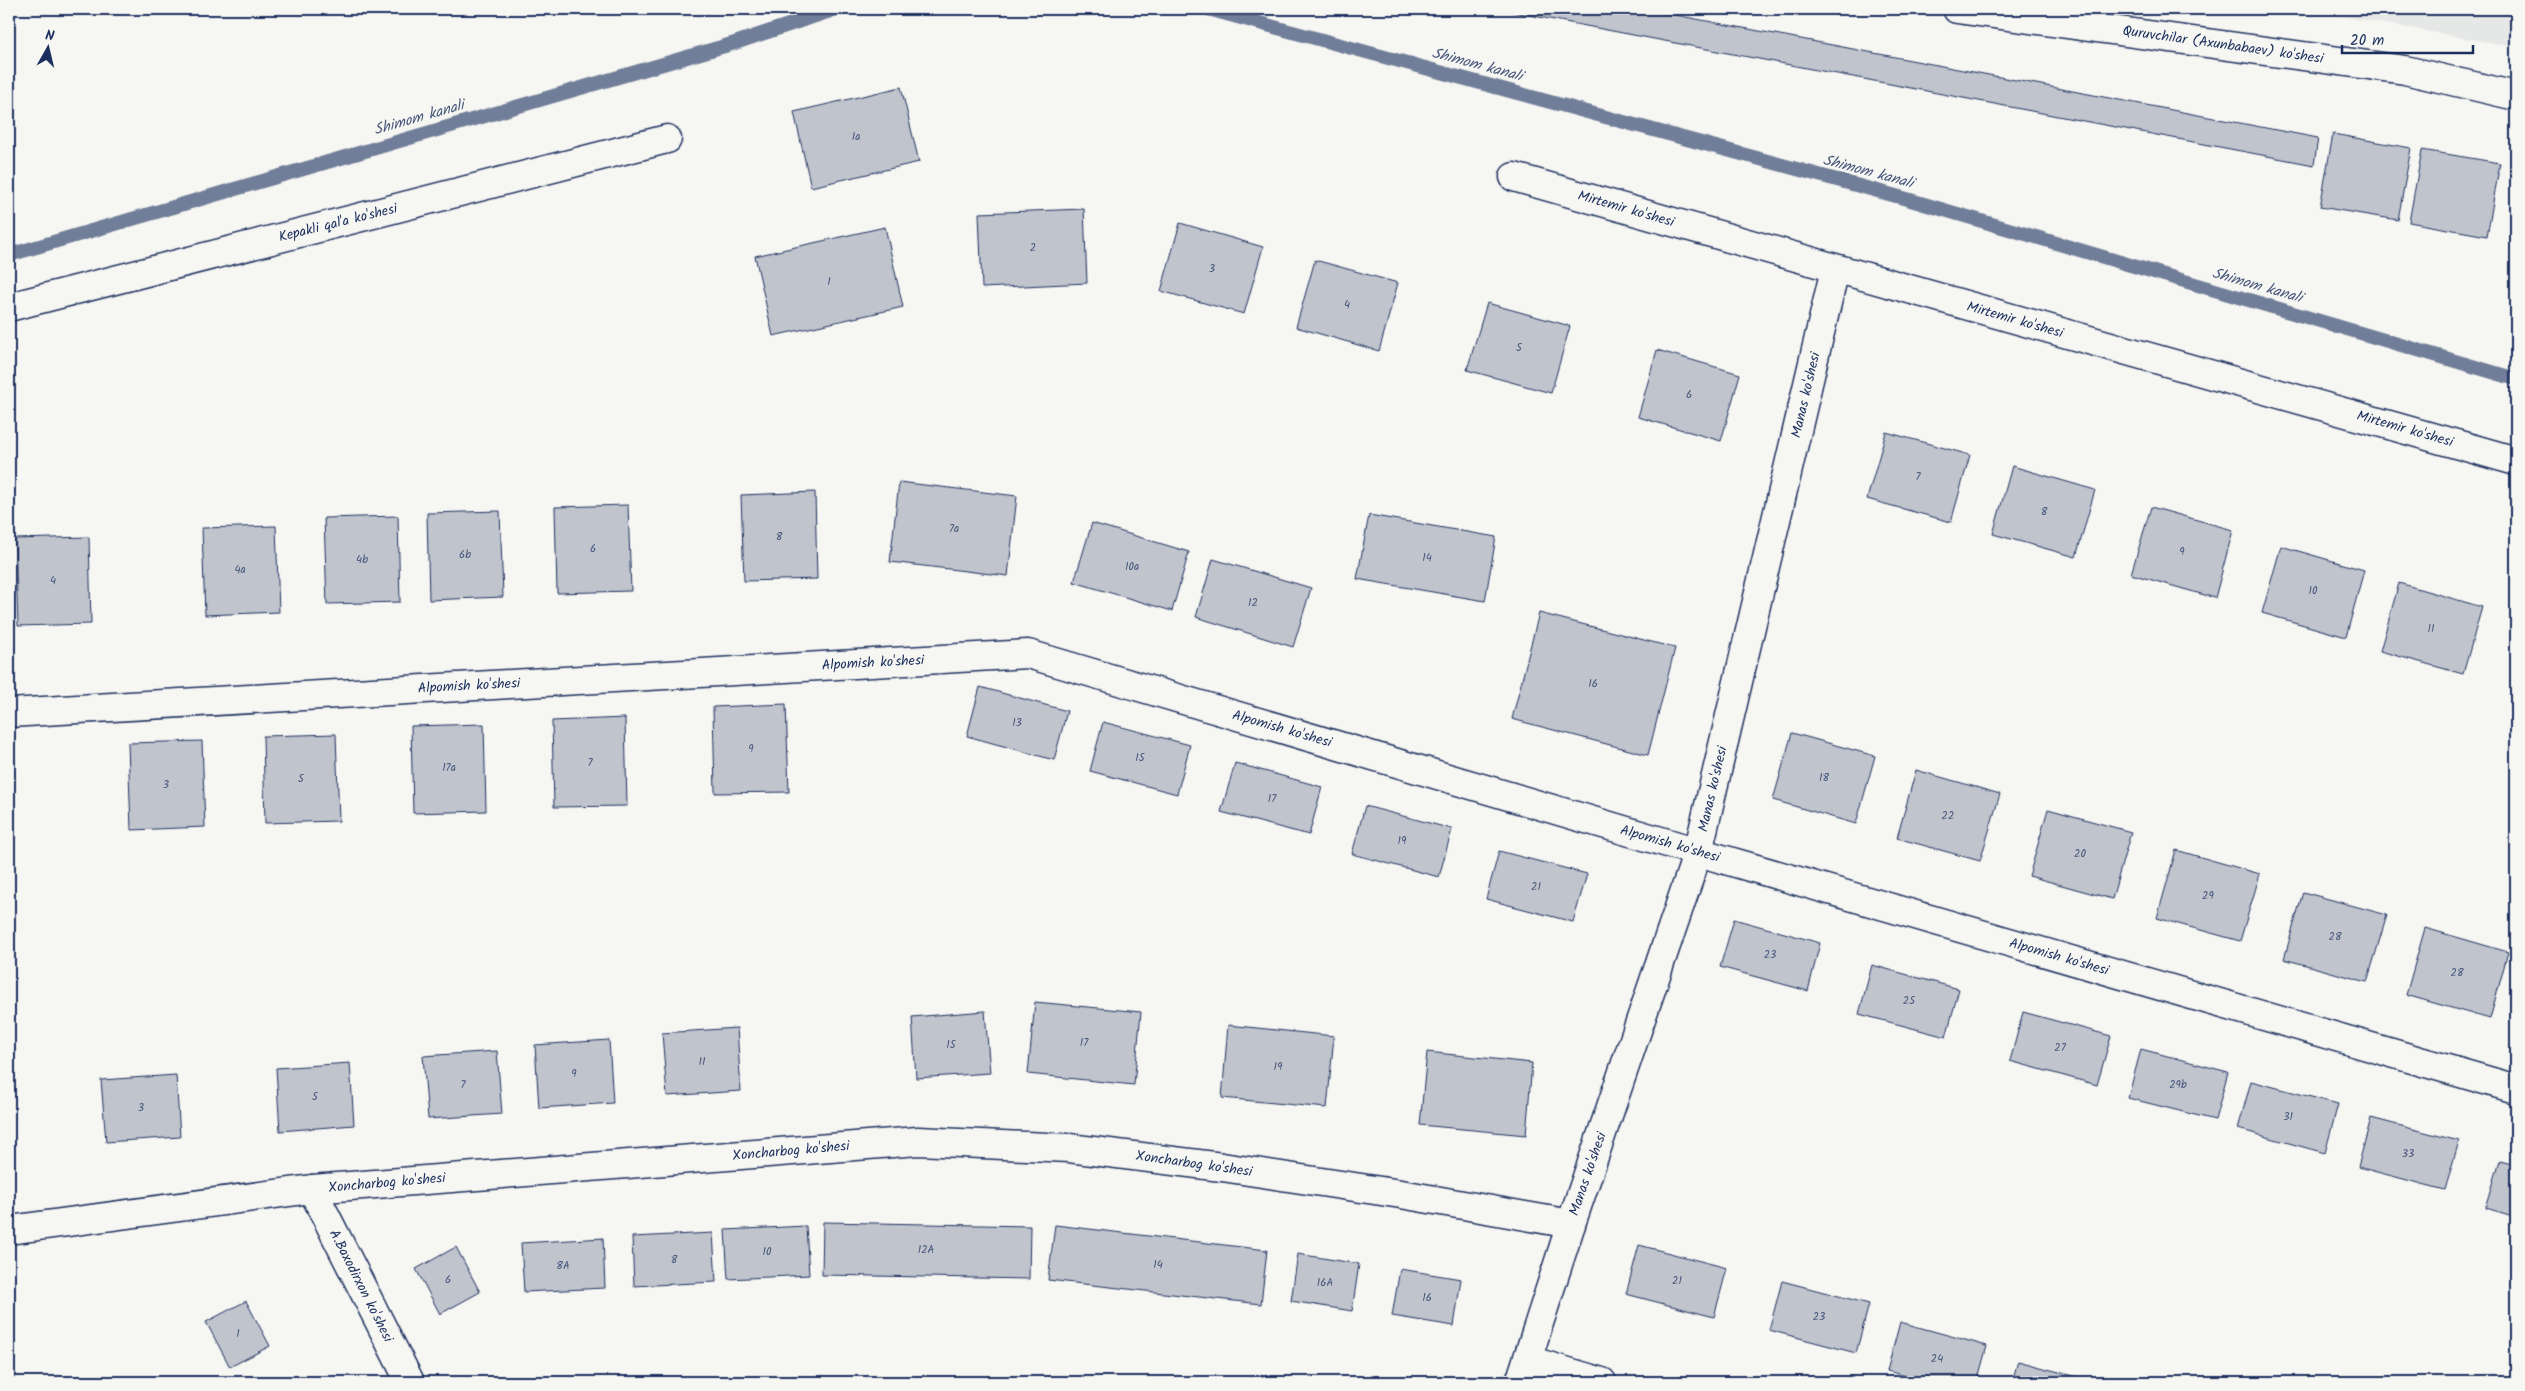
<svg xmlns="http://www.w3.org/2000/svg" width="2525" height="1391" font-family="Kalam,sans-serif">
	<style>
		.built { fill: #e6e7e7 }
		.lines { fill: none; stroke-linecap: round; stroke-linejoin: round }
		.stream { stroke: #717e99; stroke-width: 14 }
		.building { fill: #c0c4cd; stroke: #1b2f5e }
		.minor-casing { stroke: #1b2f5e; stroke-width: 31 }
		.secondary-casing { stroke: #1b2f5e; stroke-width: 31 }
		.minor { stroke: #f6f6f2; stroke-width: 28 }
		.secondary { stroke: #f6f6f2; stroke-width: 28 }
		.labels { text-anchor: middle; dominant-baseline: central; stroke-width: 5; stroke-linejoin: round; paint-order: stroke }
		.number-label { font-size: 11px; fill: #44547a }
		.street-label { font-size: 14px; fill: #1b2f5e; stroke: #f6f6f2 }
		.water-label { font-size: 15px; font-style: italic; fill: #46567b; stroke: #f6f6f2 }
	</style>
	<rect width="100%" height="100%" fill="#f6f6f2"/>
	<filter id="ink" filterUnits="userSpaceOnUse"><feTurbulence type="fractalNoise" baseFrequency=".02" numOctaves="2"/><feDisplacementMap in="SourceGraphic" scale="10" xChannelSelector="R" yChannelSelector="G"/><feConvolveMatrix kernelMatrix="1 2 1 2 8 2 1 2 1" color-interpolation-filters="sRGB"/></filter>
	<g filter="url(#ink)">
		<!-- built -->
		<path class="built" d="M2301 9H2516V47Z"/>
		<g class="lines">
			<!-- stream -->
			<g class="stream">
				<path d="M1208 9 1907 199 2516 379"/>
				<path d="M9 255 735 43 836 9"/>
			</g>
		</g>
		<!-- building -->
		<g class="building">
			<path d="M1497 9H1644L2318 138 2314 165Z"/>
			<path d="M901 87 919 162 811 187 794 112Z"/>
			<path d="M2333 134 2411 148 2398 220 2320 207Z"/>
			<path d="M2422 150 2500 163 2487 236 2409 222Z"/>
			<path d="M1084 209 1087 283 982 288 979 213Z"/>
			<path d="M1180 223 1263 247 1244 314 1161 291Z"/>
			<path d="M885 227 903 307 773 336 755 256Z"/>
			<path d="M1315 260 1398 283 1379 351 1296 327Z"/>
			<path d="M1487 303 1570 326 1551 393 1467 370Z"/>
			<path d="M1657 350 1740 374 1721 441 1638 417Z"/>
			<path d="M1886 432 1970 455 1951 522 1867 499Z"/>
			<path d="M2012 466 2095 490 2076 557 1993 534Z"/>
			<path d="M899 482 1017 496 1008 576 890 562Z"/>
			<path d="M815 492 817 579 744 581 741 495Z"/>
			<path d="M628 505 631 591 557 593 555 507Z"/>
			<path d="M2151 507 2233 530 2215 598 2131 574Z"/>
			<path d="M500 511 503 597 429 600 427 513Z"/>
			<path d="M1369 515 1496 537 1485 601 1357 579Z"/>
			<path d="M398 516 400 602 327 604 324 518Z"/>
			<path d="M1092 523 1189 552 1172 611 1074 582Z"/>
			<path d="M276 526 279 612 205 615 202 528Z"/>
			<path d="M89 537 91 624 18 626 15 539Z"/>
			<path d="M2281 546 2364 570 2346 637 2262 613Z"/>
			<path d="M1213 559 1311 588 1293 647 1196 617Z"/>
			<path d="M2399 583 2482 607 2463 674 2380 651Z"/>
			<path d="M1539 613 1675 648 1648 755 1512 719Z"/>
			<path d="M980 687 1067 711 1054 760 967 736Z"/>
			<path d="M786 704 789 792 715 793 713 707Z"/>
			<path d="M625 718 627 806 554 807 552 721Z"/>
			<path d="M1103 722 1190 745 1177 794 1090 771Z"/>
			<path d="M484 724 486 811 413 813 411 726Z"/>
			<path d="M1792 733 1875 756 1856 824 1773 800Z"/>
			<path d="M336 734 339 821 265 823 263 736Z"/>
			<path d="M202 741 205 827 131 830 128 743Z"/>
			<path d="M1235 763 1322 787 1309 835 1221 812Z"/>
			<path d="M1916 770 2000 794 1980 861 1897 838Z"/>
			<path d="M1365 806 1452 829 1439 877 1352 854Z"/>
			<path d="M2048 809 2131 832 2112 899 2029 876Z"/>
			<path d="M2176 850 2260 874 2240 941 2157 918Z"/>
			<path d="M1499 851 1587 874 1573 922 1486 899Z"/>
			<path d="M2303 892 2387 915 2367 982 2284 959Z"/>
			<path d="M1734 919 1820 943 1808 991 1720 967Z"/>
			<path d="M2425 928 2508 952 2490 1019 2406 995Z"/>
			<path d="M1872 965 1959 989 1946 1037 1859 1014Z"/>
			<path d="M1035 1002 1141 1012 1134 1085 1028 1074Z"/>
			<path d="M985 1011 990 1073 916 1078 912 1017Z"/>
			<path d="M2023 1012 2111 1036 2097 1085 2010 1061Z"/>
			<path d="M1228 1025 1334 1036 1327 1108 1222 1098Z"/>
			<path d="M737 1028 741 1091 667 1096 662 1033Z"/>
			<path d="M609 1040 613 1103 539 1108 535 1045Z"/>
			<path d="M2141 1049 2228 1072 2215 1120 2128 1098Z"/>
			<path d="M497 1051 502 1114 428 1119 423 1056Z"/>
			<path d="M1427 1052 1532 1063 1526 1135 1420 1125Z"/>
			<path d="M350 1063 354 1125 280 1131 276 1068Z"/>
			<path d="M176 1075 180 1137 106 1142 101 1080Z"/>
			<path d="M2251 1081 2338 1104 2325 1153 2238 1129Z"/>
			<path d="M2371 1118 2459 1141 2445 1190 2358 1167Z"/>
			<path d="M2500 1160 2516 1164V1217L2486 1208Z"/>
			<path d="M823 1222 1030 1226 1029 1279 822 1275Z"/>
			<path d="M1055 1225 1267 1250 1261 1304 1048 1280Z"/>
			<path d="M806 1226 809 1275 728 1279 725 1230Z"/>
			<path d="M713 1233 716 1282 634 1286 632 1237Z"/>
			<path d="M603 1238 605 1288 524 1292 521 1243Z"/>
			<path d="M1639 1245 1727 1268 1714 1317 1626 1294Z"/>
			<path d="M456 1247 480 1292 440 1314 416 1269Z"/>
			<path d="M1298 1254 1359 1264 1352 1311 1291 1301Z"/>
			<path d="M1400 1269 1461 1279 1454 1326 1392 1316Z"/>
			<path d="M1782 1281 1869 1304 1856 1353 1769 1330Z"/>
			<path d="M246 1301 270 1346 230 1367 206 1322Z"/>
			<path d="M1900 1322 1987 1346 1977 1382H1929L1887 1371Z"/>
			<path d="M2018 1361 2096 1382H2012Z"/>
		</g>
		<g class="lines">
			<!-- minor casing -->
			<g class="minor-casing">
				<g id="minor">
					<path d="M1514 177 2516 461"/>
					<path d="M9 307 667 139"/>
					<path d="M9 713 1028 654 1698 852 2516 1089"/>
					<path d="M312 1189 410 1382"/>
					<path d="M9 1230 312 1189 918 1141 1069 1148 1222 1167 1401 1194 1571 1224"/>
					<path d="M1528 1360 1602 1382"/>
					<path d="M1520 1382 1571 1224 1698 852 1835 269"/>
				</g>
			</g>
			<!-- secondary casing -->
			<g class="secondary-casing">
				<path id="secondary" d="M1957 9 2405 70 2516 96"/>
			</g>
			<!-- minor -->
			<use href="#minor" class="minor"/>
			<!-- secondary -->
			<use href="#secondary" class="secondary"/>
		</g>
	</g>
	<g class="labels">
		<!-- number labels -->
		<g class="number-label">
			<text x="856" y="137">1a</text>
			<text x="1033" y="248">2</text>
			<text x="1212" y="269">3</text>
			<text x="829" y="282">1</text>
			<text x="1347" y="305">4</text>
			<text x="1519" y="348">5</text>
			<text x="1689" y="395">6</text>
			<text x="1918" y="477">7</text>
			<text x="2044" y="512">8</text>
			<text x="954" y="529">7a</text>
			<text x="779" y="537">8</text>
			<text x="593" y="549">6</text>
			<text x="2182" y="552">9</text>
			<text x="465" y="555">6b</text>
			<text x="1427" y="558">14</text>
			<text x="362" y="560">4b</text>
			<text x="1132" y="567">10a</text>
			<text x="240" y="570">4a</text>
			<text x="53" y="581">4</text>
			<text x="2313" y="591">10</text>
			<text x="1253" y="603">12</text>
			<text x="2431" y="629">11</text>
			<text x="1593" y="684">16</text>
			<text x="1017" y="723">13</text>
			<text x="751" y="749">9</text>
			<text x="1140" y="758">15</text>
			<text x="590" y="763">7</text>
			<text x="449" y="768">17a</text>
			<text x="1824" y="778">18</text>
			<text x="301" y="779">5</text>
			<text x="166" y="785">3</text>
			<text x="1272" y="799">17</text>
			<text x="1948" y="816">22</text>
			<text x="1402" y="841">19</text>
			<text x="2080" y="854">20</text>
			<text x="1536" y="887">21</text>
			<text x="2208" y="896">29</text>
			<text x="2335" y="937">28</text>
			<text x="1770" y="955">23</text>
			<text x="2457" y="973">28</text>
			<text x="1909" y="1001">25</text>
			<text x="1084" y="1043">17</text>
			<text x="951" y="1045">15</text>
			<text x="2060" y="1048">27</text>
			<text x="702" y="1062">11</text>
			<text x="1278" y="1067">19</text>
			<text x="574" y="1074">9</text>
			<text x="463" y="1085">7</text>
			<text x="2178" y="1085">29b</text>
			<text x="315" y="1097">5</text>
			<text x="141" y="1108">3</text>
			<text x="2288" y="1117">31</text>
			<text x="2408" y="1154">33</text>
			<text x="926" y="1250">12A</text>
			<text x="767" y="1252">10</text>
			<text x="674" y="1260">8</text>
			<text x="1158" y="1265">14</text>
			<text x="563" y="1266">8A</text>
			<text x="448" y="1280">6</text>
			<text x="1677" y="1281">21</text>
			<text x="1325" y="1283">16A</text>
			<text x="1427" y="1298">16</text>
			<text x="1819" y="1317">23</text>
			<text x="238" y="1334">1</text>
			<text x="1937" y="1359">24</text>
		</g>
		<!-- street labels -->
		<g class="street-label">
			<text transform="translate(2223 45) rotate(8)">Quruvchilar (Axunbabaev) ko'shesi</text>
			<text transform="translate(1626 209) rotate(16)">Mirtemir ko'shesi</text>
			<text transform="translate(338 223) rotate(-14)">Kepakli qal'a ko'shesi</text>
			<text transform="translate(2015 320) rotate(16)">Mirtemir ko'shesi</text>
			<text transform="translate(1806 395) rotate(-77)">Manas ko'shesi</text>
			<text transform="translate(2405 429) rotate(16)">Mirtemir ko'shesi</text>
			<text transform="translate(873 663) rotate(-3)">Alpomish ko'shesi</text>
			<text transform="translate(469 686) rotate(-3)">Alpomish ko'shesi</text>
			<text transform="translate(1282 729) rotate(16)">Alpomish ko'shesi</text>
			<text transform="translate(1713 789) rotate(-77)">Manas ko'shesi</text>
			<text transform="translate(1670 844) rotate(16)">Alpomish ko'shesi</text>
			<text transform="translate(2059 957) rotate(16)">Alpomish ko'shesi</text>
			<text transform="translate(791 1151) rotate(-5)">Xoncharbog ko'shesi</text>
			<text transform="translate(1194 1164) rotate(8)">Xoncharbog ko'shesi</text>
			<text transform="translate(1588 1174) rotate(-71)">Manas ko'shesi</text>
			<text transform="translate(387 1183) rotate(-5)">Xoncharbog ko'shesi</text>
			<text transform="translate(361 1286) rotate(63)">A.Baxodirxon ko'shesi</text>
		</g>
		<!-- water labels -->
		<g class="water-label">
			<text transform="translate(1477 65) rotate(15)">Shimom kanali</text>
			<text transform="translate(419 118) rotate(-16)">Shimom kanali</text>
			<text transform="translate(1868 172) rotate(15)">Shimom kanali</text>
			<text transform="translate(2257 286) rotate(16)">Shimom kanali</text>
		</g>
	</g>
	<!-- margin -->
	<rect width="2525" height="1391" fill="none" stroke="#f6f6f2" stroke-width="30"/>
	<rect x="15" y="15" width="2495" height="1361" fill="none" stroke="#1b2f5e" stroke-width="2" filter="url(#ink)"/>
	<!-- north arrow -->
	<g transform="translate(48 48) rotate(8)" stroke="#f6f6f2" stroke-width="4" paint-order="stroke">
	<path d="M0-4L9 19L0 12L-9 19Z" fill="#1b2f5e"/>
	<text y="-8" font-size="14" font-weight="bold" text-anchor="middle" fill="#1b2f5e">N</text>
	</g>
	<!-- scale -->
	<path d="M2342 45v8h131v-8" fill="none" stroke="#1b2f5e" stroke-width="2.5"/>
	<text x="2350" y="45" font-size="15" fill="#1b2f5e" stroke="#f6f6f2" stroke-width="4" paint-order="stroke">20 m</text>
</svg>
